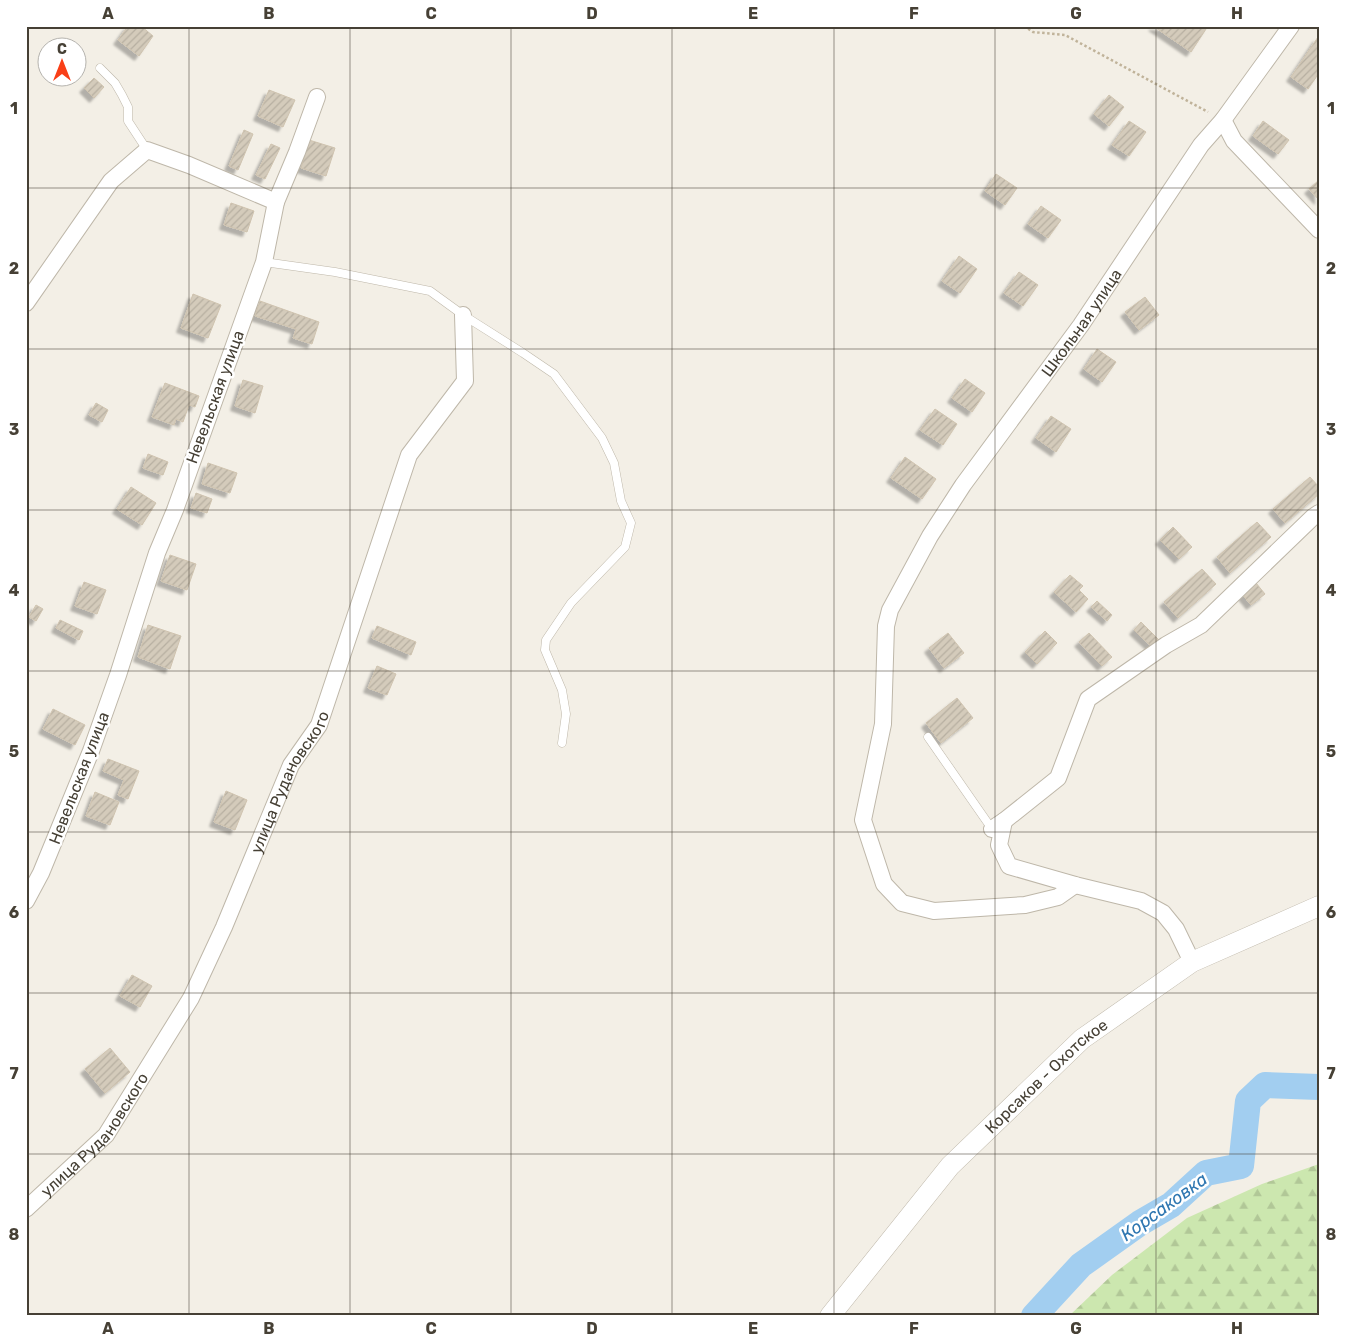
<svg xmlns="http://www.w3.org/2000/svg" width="1345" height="1342" font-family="Rubik,sans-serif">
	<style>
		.forest { fill: url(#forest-firs) }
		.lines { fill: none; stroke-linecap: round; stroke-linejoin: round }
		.river { stroke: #a2cef0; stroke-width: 26 }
		.building { fill: url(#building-hatch); stroke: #cfc3af; filter: url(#shadow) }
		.service-casing { stroke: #beb7a9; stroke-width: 9 }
		.minor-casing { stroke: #beb7a9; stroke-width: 18 }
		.tertiary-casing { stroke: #beb7a9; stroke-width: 21 }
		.path { stroke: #c0b39a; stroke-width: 2.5; stroke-dasharray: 2.5 2.5; stroke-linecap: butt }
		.service { stroke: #fff; stroke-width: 8 }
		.minor { stroke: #fff; stroke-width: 16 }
		.tertiary { stroke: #fff; stroke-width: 20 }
		.grid { fill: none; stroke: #464035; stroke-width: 1; stroke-opacity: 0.55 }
		.labels { text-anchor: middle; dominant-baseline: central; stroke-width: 5; stroke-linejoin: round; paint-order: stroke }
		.street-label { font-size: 16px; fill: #464035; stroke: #fff }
		.water-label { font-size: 18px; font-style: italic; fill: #2f77b1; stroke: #fff }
		.neatline { fill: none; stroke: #464035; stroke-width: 2 }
		.grid-label { font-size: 16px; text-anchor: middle; font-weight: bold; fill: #464035 }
	</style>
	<defs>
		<pattern id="forest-firs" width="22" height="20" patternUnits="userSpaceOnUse" patternTransform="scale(1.25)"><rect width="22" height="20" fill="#cce7af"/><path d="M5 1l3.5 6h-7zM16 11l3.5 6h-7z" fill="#b1c797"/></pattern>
		<pattern id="building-hatch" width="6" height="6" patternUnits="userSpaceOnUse" patternTransform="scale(1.25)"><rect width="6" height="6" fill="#d4cbbb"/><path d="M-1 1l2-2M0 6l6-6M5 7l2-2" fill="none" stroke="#b7afa1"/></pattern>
		<filter id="shadow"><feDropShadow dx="-4.5" dy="4.5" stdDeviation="1" flood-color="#0004"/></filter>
	</defs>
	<rect width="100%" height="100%" fill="#f3efe6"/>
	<!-- forest -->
	<path class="forest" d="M1319 1164V1316H1069L1112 1275 1187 1218 1262 1184Z"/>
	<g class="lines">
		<!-- river -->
		<path class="river" d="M1034 1316 1081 1265 1140 1223 1171 1205 1206 1173 1241 1166 1248 1101 1265 1085 1319 1087"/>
	</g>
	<!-- building -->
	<g class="building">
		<path d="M128 26H141L153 36 139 56 118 40Z"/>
		<path d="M1153 26H1208L1191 52Z"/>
		<path d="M1318 37 1319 73 1308 89 1291 77Z"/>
		<path d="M94 78 104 87 94 98 84 88Z"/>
		<path d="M269 90 295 100 283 127 258 116Z"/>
		<path d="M1109 95 1124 107 1109 126 1094 114Z"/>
		<path d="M1129 121 1146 132 1129 156 1112 145Z"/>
		<path d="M1263 121 1289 140 1278 154 1253 136Z"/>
		<path d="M244 130 253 134 238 170 229 166Z"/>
		<path d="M309 140 335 148 326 176 301 168Z"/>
		<path d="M271 144 280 148 265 179 256 175Z"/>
		<path d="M996 174 1017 188 1005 205 985 191Z"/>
		<path d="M1319 180V200L1309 189Z"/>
		<path d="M231 203 254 211 247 232 224 225Z"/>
		<path d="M1041 206 1061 220 1048 238 1028 224Z"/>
		<path d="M959 256 977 269 960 293 942 281Z"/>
		<path d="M1019 272 1038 285 1023 306 1004 293Z"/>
		<path d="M193 294 221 305 208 338 181 328Z"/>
		<path d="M1145 297 1159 315 1139 330 1125 312Z"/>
		<path d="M260 301 319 322 312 344 293 338 296 329 255 316Z"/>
		<path d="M1097 349 1116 362 1102 382 1084 369Z"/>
		<path d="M965 379 985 393 972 412 952 398Z"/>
		<path d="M243 380 263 386 255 413 235 406Z"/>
		<path d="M165 383 199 396 195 407 189 405 183 422 176 419 174 425 152 417Z"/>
		<path d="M96 403 108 410 102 422 89 415Z"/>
		<path d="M935 409 957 424 943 445 920 430Z"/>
		<path d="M1051 416 1071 429 1056 452 1036 438Z"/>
		<path d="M148 454 168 462 163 475 143 468Z"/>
		<path d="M905 457 936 479 922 499 891 478Z"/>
		<path d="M208 463 237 473 230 493 202 484Z"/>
		<path d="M1310 477 1319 487V494L1285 523 1273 509Z"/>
		<path d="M131 487 156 503 142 525 117 509Z"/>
		<path d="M196 493 212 499 207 513 191 508Z"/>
		<path d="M1257 522 1271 537 1230 573 1217 557Z"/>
		<path d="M1173 527 1192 547 1179 559 1160 540Z"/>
		<path d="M170 555 196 564 187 590 161 581Z"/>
		<path d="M1202 569 1216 584 1178 618 1164 602Z"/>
		<path d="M1070 575 1083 586 1079 590 1088 599 1076 612 1054 592Z"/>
		<path d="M84 582 106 590 97 614 75 606Z"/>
		<path d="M1256 583 1265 594 1251 605 1242 594Z"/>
		<path d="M1097 601 1112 615 1107 621 1091 607Z"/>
		<path d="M36 605 43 609 36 621 29 617Z"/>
		<path d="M60 620 83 631 79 640 56 628Z"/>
		<path d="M1141 622 1159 640 1152 647 1134 630Z"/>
		<path d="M148 625 181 636 170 669 138 657Z"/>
		<path d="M377 626 416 642 411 655 372 638Z"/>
		<path d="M1045 631 1057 643 1037 664 1025 652Z"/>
		<path d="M948 633 964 653 944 668 929 648Z"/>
		<path d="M1089 633 1112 657 1102 666 1079 642Z"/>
		<path d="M377 666 396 674 387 695 368 688Z"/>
		<path d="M957 698 973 718 941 743 926 723Z"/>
		<path d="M53 709 85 725 75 745 43 729Z"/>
		<path d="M108 759 139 771 128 799 118 795 124 780 103 771Z"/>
		<path d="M226 791 247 800 235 830 214 822Z"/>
		<path d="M95 792 119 802 110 825 86 816Z"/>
		<path d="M132 975 152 986 140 1007 120 996Z"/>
		<path d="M110 1048 130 1072 105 1093 85 1069Z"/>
	</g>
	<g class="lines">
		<!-- service casing -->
		<g class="service-casing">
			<g id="service">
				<path d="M100 68 115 83 122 95 128 107V121L147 150"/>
				<path d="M264 262 335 272 430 291 463 315 523 353 554 374 602 438 614 463 621 501 631 523 625 547 571 603 546 640 545 650 562 690 566 714 562 743"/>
				<path d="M928 737 992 829"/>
			</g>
		</g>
		<!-- minor casing -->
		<g class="minor-casing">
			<g id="minor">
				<path d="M1223 120 1234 141 1319 230"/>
				<path d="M276 202 297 152 317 97"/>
				<path d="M26 303 111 181 147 150 189 165 276 202 264 262 175 510 157 553 118 675 91 751 41 873 26 901"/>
				<path d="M1004 821 1058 778 1088 699 1166 645 1201 625 1313 517 1319 513"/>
				<path d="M992 829 1004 821 999 845 1009 866 1075 885 1141 901 1163 913 1176 929 1192 962"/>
				<path id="s1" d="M1075 885 1058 897 1025 905 934 911 902 903 884 884 863 820 883 724 886 626 890 610 930 536 963 485 1081 325 1201 145 1223 120 1291 26"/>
				<path id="s2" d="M26 1209 106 1135 191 998 224 927 291 765 319 725 409 455 465 381 463 315"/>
			</g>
		</g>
		<!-- tertiary casing -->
		<g class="tertiary-casing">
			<g id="tertiary">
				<path id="s3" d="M830 1316 950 1166 1082 1039 1192 962 1319 906"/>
			</g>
		</g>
		<!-- path -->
		<path class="path" d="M1024 26 1033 32 1065 35 1208 112"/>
		<!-- service -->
		<use href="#service" class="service"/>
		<!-- minor -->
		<use href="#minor" class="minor"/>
		<!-- tertiary -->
		<use href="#tertiary" class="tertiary"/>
	</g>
	<!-- grid -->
	<path class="grid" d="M189 26V1316M350 26V1316M511 26V1316M672 26V1316M834 26V1316M995 26V1316M1156 26V1316M26 188H1319M26 349H1319M26 510H1319M26 671H1319M26 832H1319M26 993H1319M26 1154H1319"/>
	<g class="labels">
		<!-- street labels -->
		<g class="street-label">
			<text stroke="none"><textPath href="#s1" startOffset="831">Школьная улица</textPath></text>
			<text transform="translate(215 397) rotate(-70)">Невельская улица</text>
			<text transform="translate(79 778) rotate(-69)">Невельская улица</text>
			<text stroke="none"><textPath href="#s2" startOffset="508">улица Рудановского</textPath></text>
			<text stroke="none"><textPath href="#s3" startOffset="324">Корсаков - Охотское</textPath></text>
			<text stroke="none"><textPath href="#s2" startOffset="102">улица Рудановского</textPath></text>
		</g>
		<!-- water labels -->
		<g class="water-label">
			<text transform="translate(1164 1207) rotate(-36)">Корсаковка</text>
		</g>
	</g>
	<!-- border -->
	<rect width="1345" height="1342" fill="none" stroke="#ffffff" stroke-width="55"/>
	<!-- north arrow -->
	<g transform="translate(62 62)"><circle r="24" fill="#ffffff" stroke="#b5b3ae"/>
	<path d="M0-4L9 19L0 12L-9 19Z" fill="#f93f17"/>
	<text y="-8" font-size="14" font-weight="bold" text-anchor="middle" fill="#464035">С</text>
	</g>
	<rect x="28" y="28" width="1290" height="1286" class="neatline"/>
	<g class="grid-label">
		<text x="108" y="19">A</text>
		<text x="269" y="19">B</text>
		<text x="431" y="19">C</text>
		<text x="592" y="19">D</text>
		<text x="753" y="19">E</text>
		<text x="914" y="19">F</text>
		<text x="1076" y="19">G</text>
		<text x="1237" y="19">H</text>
		<text x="14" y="114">1</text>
		<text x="1331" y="114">1</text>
		<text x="14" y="274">2</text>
		<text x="1331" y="274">2</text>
		<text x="14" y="435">3</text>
		<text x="1331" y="435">3</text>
		<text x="14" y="596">4</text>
		<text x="1331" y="596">4</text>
		<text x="14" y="757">5</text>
		<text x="1331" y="757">5</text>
		<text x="14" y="918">6</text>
		<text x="1331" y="918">6</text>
		<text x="14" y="1079">7</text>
		<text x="1331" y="1079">7</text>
		<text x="14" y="1240">8</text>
		<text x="1331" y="1240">8</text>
		<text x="108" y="1334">A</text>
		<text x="269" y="1334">B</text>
		<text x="431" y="1334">C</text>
		<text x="592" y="1334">D</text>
		<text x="753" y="1334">E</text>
		<text x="914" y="1334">F</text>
		<text x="1076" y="1334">G</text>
		<text x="1237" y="1334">H</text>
	</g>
</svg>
